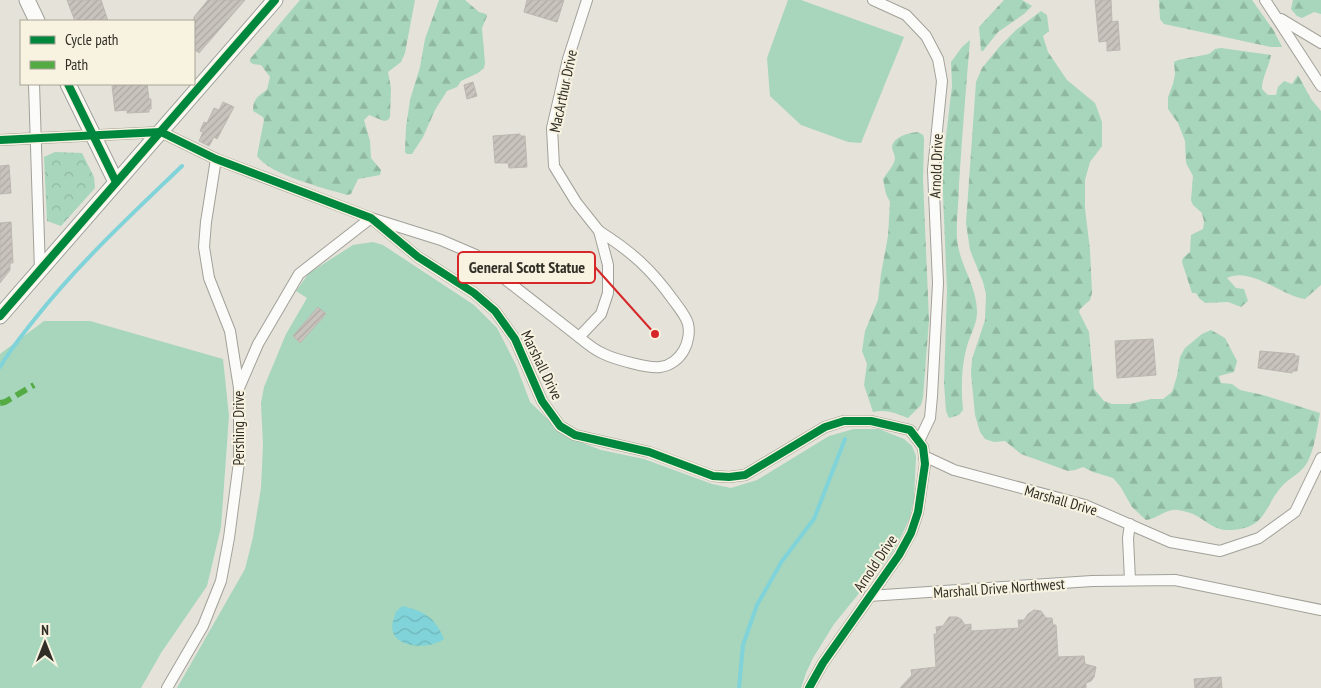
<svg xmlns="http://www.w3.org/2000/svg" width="1321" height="688" font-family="'PT Sans Narrow',sans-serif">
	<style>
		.grass { fill: #a7d6bc }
		.forest { fill: url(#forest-firs) }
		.park { fill: url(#park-crowns) }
		.water { fill: url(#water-waves) }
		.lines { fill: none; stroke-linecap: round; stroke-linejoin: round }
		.stream { stroke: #80d3d8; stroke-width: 4 }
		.building { fill: url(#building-hatch); stroke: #bcb7b1 }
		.street-casing { stroke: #a2a199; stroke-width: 12 }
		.secondary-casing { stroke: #a2a199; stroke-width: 17 }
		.street { stroke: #fbfbf9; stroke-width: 10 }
		.secondary { stroke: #fbfbf9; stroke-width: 15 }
		.quiet { stroke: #54ab44; stroke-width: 6; stroke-dasharray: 12 6; stroke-linecap: butt }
		.cycleway-casing { stroke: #f8f3e0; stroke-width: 11 }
		.cycleway { stroke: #00873e; stroke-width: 8 }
		.labels { text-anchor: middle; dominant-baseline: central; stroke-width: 4; stroke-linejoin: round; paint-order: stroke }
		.street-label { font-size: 15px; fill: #302e26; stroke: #f8f3e0 }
		.leader { fill: none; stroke: #d62828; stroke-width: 2 }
		.callout-dot { fill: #d62828; stroke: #f8f3e0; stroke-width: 2 }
		.callout { fill: #f8f3e0; stroke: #d62828; stroke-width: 2 }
		.callout-label { font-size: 16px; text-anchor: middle; font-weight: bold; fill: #302e26 }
	</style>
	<defs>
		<pattern id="forest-firs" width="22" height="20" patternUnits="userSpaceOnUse" patternTransform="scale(1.25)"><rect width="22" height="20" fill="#a7d6bc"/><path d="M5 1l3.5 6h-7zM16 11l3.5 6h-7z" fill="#90b8a1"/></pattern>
		<pattern id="park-crowns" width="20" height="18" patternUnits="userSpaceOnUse" patternTransform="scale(1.25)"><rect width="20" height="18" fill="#a7d6bc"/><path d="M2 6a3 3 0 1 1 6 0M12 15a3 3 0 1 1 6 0" fill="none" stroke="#90b8a1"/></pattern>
		<pattern id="water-waves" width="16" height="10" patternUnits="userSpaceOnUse" patternTransform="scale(1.25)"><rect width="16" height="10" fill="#80d3d8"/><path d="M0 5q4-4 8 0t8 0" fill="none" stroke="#6fb5b9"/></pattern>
		<pattern id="building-hatch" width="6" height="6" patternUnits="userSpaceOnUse" patternTransform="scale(1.25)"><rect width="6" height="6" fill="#c9c3be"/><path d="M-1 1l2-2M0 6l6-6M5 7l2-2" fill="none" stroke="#ada8a3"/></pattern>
	</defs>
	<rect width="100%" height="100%" fill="#e5e2d9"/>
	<!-- grass -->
	<g class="grass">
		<path d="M788 0H801L904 37 861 143 848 142 801 125 770 96 767 58Z"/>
		<path d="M373 242 383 245 474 305 497 328 516 365 530 402 565 436 601 450 644 459 712 484 731 488 757 480 829 436 854 429H879L904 439 912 446 916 456 914 499 910 517 902 535 892 553 834 624 813 658 806 673 801 688H177L245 569 253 537 261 488 263 445 261 403 264 387 286 334 307 298 296 291 309 273 353 245Z"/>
		<path d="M44 321H90L223 359 229 416 221 527 207 586 161 653 141 688H0V354Z"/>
	</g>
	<!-- forest -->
	<g class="forest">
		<path d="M300 0H415L405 53 401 62 388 72 391 88 390 117 388 120 384 121 369 115 364 120 370 141 371 158 381 170 380 175 358 179 351 194 347 195C324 188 270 175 257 156L264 120 263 117 253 111C253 99 258 96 267 90L270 77 261 65 253 64 250 62V59Z"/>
		<path d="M439 0H465L479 12 486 14 487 16 482 28 485 63 484 68 478 73 461 81 457 87 447 91 435 110 423 137 412 154H407L405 152 406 127 410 100 420 67 425 39Z"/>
		<path d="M1004 0H1022L1032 6 1024 14 998 32 983 51H981L979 27Z"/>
		<path d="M1159 0H1252L1274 31 1282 47H1271L1164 24 1160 19Z"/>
		<path d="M1293 0H1321V14L1314 12 1302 18 1297 16 1291 9Z"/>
		<path d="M1041 11 1047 15 1049 31 1043 36 1048 52 1067 80 1095 103 1102 122V146L1090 162 1085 180V208L1090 250 1092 293 1090 300 1080 309 1079 312 1089 332 1094 389 1104 401 1112 404H1130L1151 399H1163L1172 392 1177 376 1180 357 1185 348 1202 334 1211 330 1225 338 1237 361 1234 372 1219 376 1221 383 1232 384 1240 390 1263 395 1320 413C1317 429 1315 447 1308 461 1303 472 1291 477 1283 485 1263 506 1268 528 1231 530 1214 531 1207 521 1193 514 1189 512 1183 511 1178 510 1166 508 1158 519 1146 520L1132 507 1120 486 1113 478 1093 472 1083 467 1075 470 1068 471 1021 454 1005 441 994 442 985 439 980 432 975 415 971 373 972 359 985 320 986 294 983 282 970 250 966 223 976 82 982 68 1001 45 1016 30Z"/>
		<path d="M970 40C966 88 962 136 959 184 959 202 956 220 957 237 958 264 978 286 977 314 976 326 970 335 967 346 961 367 961 389 963 410L959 415 949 418 946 411 944 383 947 290 942 170 952 86 951 62 962 47Z"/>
		<path d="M1221 48 1271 55C1269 67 1262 77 1262 89L1268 95H1276L1278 87 1284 81 1292 84 1298 75 1311 99 1321 111V285L1305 299C1281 296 1251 266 1227 278L1236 288 1244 289 1248 301 1241 307 1228 302 1205 303 1199 298 1196 293H1192L1182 262 1183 258 1190 252 1191 235 1203 229 1204 222 1202 213 1193 205 1191 200 1193 176 1186 163 1185 141 1178 123 1168 109V97L1173 84 1175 74 1174 62 1178 60 1209 54 1215 49Z"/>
		<path d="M918 132 923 135 924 138 923 179 929 320 923 397 921 405 908 418C896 413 885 409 873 412L864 385 867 364 862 351 865 331 878 300 881 274 888 236 890 202 886 194 883 179C887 173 895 164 895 158 895 154 892 151 892 147 894 136 909 133 918 132Z"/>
	</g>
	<!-- park -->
	<path class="park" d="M55 152 82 153 94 177 95 188 61 226 47 221 44 157Z"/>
	<!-- water -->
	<path class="water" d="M403 606C425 612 435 617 444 639 426 652 383 647 394 618 396 611 397 610 403 606Z"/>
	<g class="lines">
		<!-- stream -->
		<g class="stream">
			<path d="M0 367C10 350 22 335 34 320 78 264 130 216 182 166"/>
			<path d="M739 688 743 645 757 605 782 561 814 519 845 439"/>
		</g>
	</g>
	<!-- building -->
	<g class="building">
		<path d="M67 0H101L108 21H75Z"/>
		<path d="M208 0H245L199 53 194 49V17Z"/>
		<path d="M527 0H564L557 22 524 12Z"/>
		<path d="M1095 0H1111L1112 22 1118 21 1120 50 1107 51V41L1099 42Z"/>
		<path d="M473 82 477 96 467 99 464 85Z"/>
		<path d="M127 84H147L149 99H151V109H149V112L127 113V110L115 111 112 86Z"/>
		<path d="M223 102 234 107 217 139 214 137 209 146 199 141 203 132 200 131 204 122 207 123 214 108 219 110Z"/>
		<path d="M520 134V136H525L527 167 509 168 508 163H495L493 136Z"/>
		<path d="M9 165 11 193 0 194V166Z"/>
		<path d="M11 222 13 263H10V270L0 283V223Z"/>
		<path d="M318 307 326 314 300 343 293 336Z"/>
		<path d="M1153 339 1156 375 1117 378 1115 341Z"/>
		<path d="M1260 351 1295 354V356H1299L1297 371H1292V373L1258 368Z"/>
		<path d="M1034 610 1041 611 1046 618H1052L1053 625H1056L1058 657 1084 656 1085 664 1096 667 1094 677 1091 681 1086 683V688H900L912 675 911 670 936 667 934 634H937L936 627 943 626 949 617H957L961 619 965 625 971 624V631L1019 628 1018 620H1024L1028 614Z"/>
		<path d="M1221 677 1222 688H1195L1194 679Z"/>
	</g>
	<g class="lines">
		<!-- street casing -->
		<g class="street-casing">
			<g id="street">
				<path d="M873 0 906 15 926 36 938 59 942 81 933 170 938 283 932 396 930 418 919 441"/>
				<path d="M1265 0 1321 86"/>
				<path d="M1281 19 1321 43"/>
				<path d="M34 84 40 271"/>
				<path d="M0 140 161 132 216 159 371 218 418 257 474 293 495 311 515 339 542 401 560 426 575 435 649 452 713 476 729 477 745 475 825 427 844 421H871L910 430 923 447 925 464 918 512 911 533 899 555 823 663 809 688"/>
				<path d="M579 337C586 343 594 350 604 354 614 359 650 369 660 367 670 366 679 359 684 350 688 343 690 332 688 324 686 316 679 308 674 301 651 269 632 252 599 231"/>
				<path d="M239 388 258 344 299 274 371 218 441 240 476 255 501 276 579 337 601 314 608 293V265L599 231 576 202 554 166 552 128 568 59 587 0"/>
				<path d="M924 456 954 470 1085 505 1170 542 1220 551 1259 538 1295 512 1321 458"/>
				<path d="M1130 580 1128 538 1130 524"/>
				<path d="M869 596 1092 581 1175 580 1321 610"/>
				<path d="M167 688 203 626 221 581 229 538 239 462V388L235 363 230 331 209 278 204 247 206 222 216 159"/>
			</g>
		</g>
		<!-- secondary casing -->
		<g class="secondary-casing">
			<g id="secondary">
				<path d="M27 0 37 21"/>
				<path d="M68 84 116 182"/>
				<path d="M0 316 275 0"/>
			</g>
		</g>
		<!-- street -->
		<use href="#street" class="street"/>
		<!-- secondary -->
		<use href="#secondary" class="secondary"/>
		<!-- quiet -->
		<path class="quiet" d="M0 403 5 402 34 385"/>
		<!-- cycleway casing -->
		<g class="cycleway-casing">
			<g id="cycleway">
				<path d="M68 84 116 182"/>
				<path d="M0 140 161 132 216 159 371 218 418 257 474 293 495 311 515 339 542 401 560 426 575 435 649 452 713 476 729 477 745 475 825 427 844 421H871L910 430 923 447 925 464 918 512 911 533 899 555 823 663 809 688"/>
				<path d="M0 316 275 0"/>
			</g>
		</g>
		<!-- cycleway -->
		<use href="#cycleway" class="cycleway"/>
	</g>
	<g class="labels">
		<!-- street labels -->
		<g class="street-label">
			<text transform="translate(563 91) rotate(-78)">MacArthur Drive</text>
			<text transform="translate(936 166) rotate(-88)">Arnold Drive</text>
			<text transform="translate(542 365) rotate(64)">Marshall Drive</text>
			<text transform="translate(238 428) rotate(-90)">Pershing Drive</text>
			<text transform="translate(1061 500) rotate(16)">Marshall Drive</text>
			<text transform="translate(875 563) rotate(-56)">Arnold Drive</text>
			<text transform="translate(999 588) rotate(-4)">Marshall Drive Northwest</text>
		</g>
	</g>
	<!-- callouts -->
	<path class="leader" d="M655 334L595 267"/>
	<circle class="callout-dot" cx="655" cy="334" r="5"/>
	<rect class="callout" x="458" y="252" width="137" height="31" rx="5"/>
	<g class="callout-label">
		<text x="527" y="273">General Scott Statue</text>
	</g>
	<!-- legend -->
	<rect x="20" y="20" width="175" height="65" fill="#f8f3e0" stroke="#a8a496"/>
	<rect x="30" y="36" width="25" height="8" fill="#00873e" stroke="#a8a496"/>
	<text x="65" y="45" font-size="15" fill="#302e26">Cycle path</text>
	<rect x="30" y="61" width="25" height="8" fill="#54ab44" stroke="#a8a496"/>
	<text x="65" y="70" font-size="15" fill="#302e26">Path</text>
	<!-- north arrow -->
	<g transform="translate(45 643)" stroke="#f8f3e0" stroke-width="4" paint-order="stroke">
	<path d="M0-4L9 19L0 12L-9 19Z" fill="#302e26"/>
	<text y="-8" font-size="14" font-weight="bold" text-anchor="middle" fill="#302e26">N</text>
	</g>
</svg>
